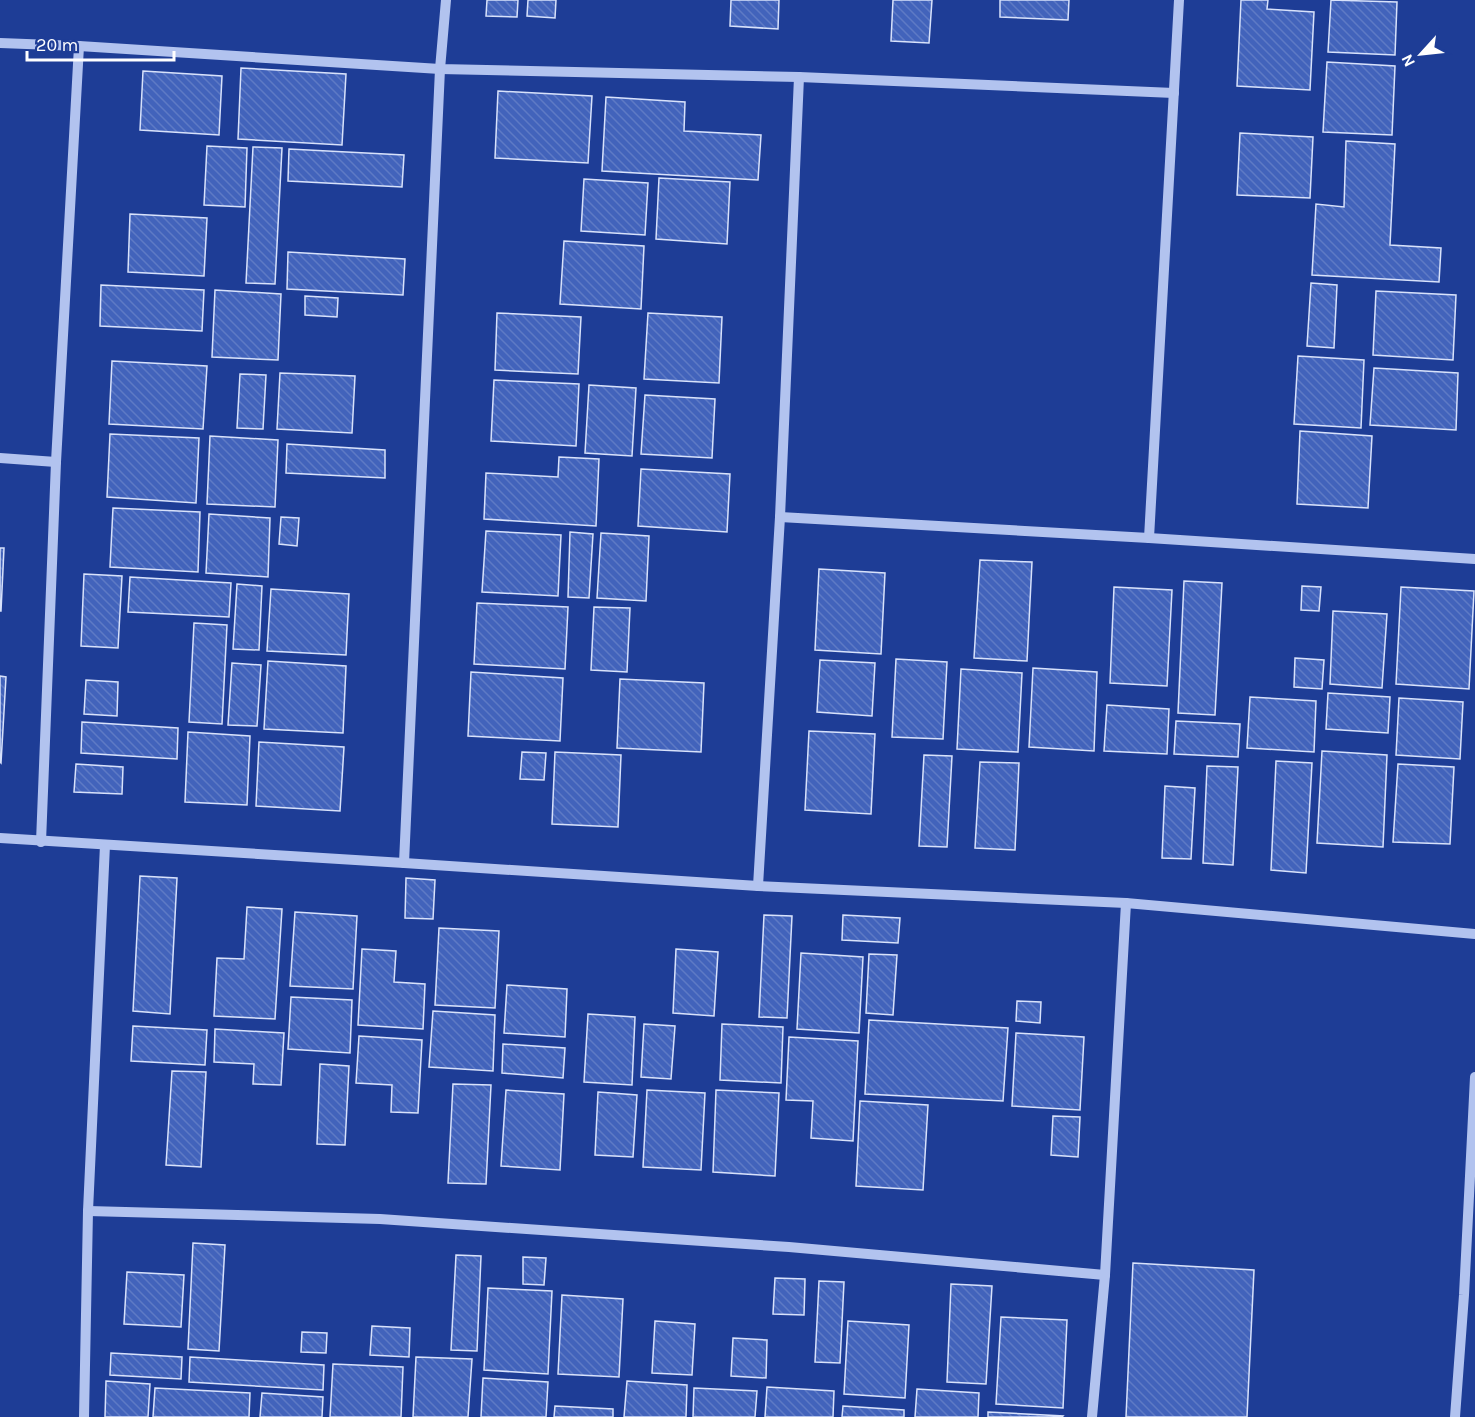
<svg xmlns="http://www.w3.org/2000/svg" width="1475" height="1417" font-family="Karla,sans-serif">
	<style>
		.building { fill: url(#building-back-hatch); stroke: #d8e2fb; stroke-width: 1.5 }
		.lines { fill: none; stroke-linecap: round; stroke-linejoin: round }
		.minor { stroke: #b2c3ef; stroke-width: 10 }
	</style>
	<defs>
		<pattern id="building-back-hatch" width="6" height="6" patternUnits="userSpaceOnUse" patternTransform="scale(1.5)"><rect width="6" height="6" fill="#4263bb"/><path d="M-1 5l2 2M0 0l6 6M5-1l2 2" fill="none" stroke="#5e7ac5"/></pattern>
	</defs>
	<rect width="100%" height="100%" fill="#1e3d96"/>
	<!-- building -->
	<g class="building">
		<path d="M487 0H518L517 17 486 16Z"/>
		<path d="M528 0H556L555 18 527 16Z"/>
		<path d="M731 0H779L778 29 730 26Z"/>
		<path d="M893 0H932L929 43 891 41Z"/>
		<path d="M1000 0H1069L1068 20 1000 17Z"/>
		<path d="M1241 0H1268L1267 9 1314 12 1310 90 1237 86Z"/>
		<path d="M1331 0 1397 2 1395 55 1328 52Z"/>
		<path d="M1327 62 1395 66 1392 135 1323 132Z"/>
		<path d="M241 68 346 74 342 145 238 139Z"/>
		<path d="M143 71 222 76 219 135 140 130Z"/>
		<path d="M498 91 592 96 588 163 495 158Z"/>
		<path d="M606 97 685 102 684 131 761 135 758 180 602 171Z"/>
		<path d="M1240 133 1313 137 1310 198 1237 195Z"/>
		<path d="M1346 141 1395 144 1390 245 1441 248 1439 282 1312 275 1316 204 1344 207Z"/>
		<path d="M207 146 247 148 245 207 204 205Z"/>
		<path d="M253 147 282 148 275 284 246 283Z"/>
		<path d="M289 149 404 155 402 187 288 181Z"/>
		<path d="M659 178 730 182 727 244 656 239Z"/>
		<path d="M584 179 648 183 645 235 581 231Z"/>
		<path d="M130 214 207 218 204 276 128 272Z"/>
		<path d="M564 241 644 246 641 309 560 304Z"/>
		<path d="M288 252 405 259 403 295 287 289Z"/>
		<path d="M1311 283 1337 285 1334 348 1307 346Z"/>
		<path d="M101 285 204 290 202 331 100 326Z"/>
		<path d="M215 290 281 294 278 360 212 357Z"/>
		<path d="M1376 291 1456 295 1453 360 1373 355Z"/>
		<path d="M305 296 338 298 337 317 305 315Z"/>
		<path d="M497 313 581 317 578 374 495 370Z"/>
		<path d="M648 313 722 317 719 383 644 379Z"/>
		<path d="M1298 356 1364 360 1361 428 1294 424Z"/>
		<path d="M112 361 207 366 203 429 109 424Z"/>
		<path d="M1374 368 1458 373 1456 430 1370 425Z"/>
		<path d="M280 373 355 376 352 433 277 429Z"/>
		<path d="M240 374 266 375 263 429 237 428Z"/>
		<path d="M494 380 579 384 576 446 491 441Z"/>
		<path d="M589 385 636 388 632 456 585 453Z"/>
		<path d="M645 395 715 399 712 458 641 454Z"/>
		<path d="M1300 431 1372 436 1368 508 1297 504Z"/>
		<path d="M110 434 199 438 196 503 107 497Z"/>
		<path d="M210 436 278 440 275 507 207 504Z"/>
		<path d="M287 444 385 450V478L286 473Z"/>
		<path d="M559 457 599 459 596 526 484 519 486 473 558 477Z"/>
		<path d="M641 469 730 474 727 532 638 526Z"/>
		<path d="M113 508 200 512 198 572 110 567Z"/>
		<path d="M209 514 270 518 268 577 206 573Z"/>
		<path d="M281 517 299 518 297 546 279 544Z"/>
		<path d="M486 531 561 535 558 596 482 592Z"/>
		<path d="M570 532 593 534 589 598 568 597Z"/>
		<path d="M601 533 649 536 646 601 597 598Z"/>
		<path d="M0 548H4L1 611H0Z"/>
		<path d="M980 560 1032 562 1027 661 974 658Z"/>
		<path d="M819 569 885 573 881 654 815 650Z"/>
		<path d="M84 574 122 576 118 648 81 646Z"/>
		<path d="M130 577 231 583 229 617 128 612Z"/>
		<path d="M1184 581 1222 583 1215 715 1178 713Z"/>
		<path d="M237 584 262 586 259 650 233 649Z"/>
		<path d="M1302 586 1321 587 1319 611 1301 610Z"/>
		<path d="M1114 587 1172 590 1167 686 1110 683Z"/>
		<path d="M1401 587 1474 591 1469 689 1396 684Z"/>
		<path d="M271 589 349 594 346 655 267 651Z"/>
		<path d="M477 603 568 607 565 669 474 664Z"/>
		<path d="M594 607 630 608 627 672 591 670Z"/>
		<path d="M1333 611 1387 614 1382 688 1330 684Z"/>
		<path d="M194 623 227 625 222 724 189 722Z"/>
		<path d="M1295 658 1324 660 1322 689 1294 687Z"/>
		<path d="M896 659 947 662 943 739 892 737Z"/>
		<path d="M820 660 875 663 872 716 817 712Z"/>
		<path d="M268 661 346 666 343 733 264 729Z"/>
		<path d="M232 663 261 665 257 726 228 725Z"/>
		<path d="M1033 668 1097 672 1094 751 1029 747Z"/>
		<path d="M961 669 1022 673 1018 752 957 749Z"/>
		<path d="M471 672 563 678 560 741 468 736Z"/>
		<path d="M0 676 6 677 1 763 0 762Z"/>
		<path d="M620 679 704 683 701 752 617 748Z"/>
		<path d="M86 680 118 682 117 716 84 714Z"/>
		<path d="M1328 693 1390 697 1388 733 1326 729Z"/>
		<path d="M1250 697 1316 701 1314 752 1247 748Z"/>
		<path d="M1399 698 1463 702 1460 759 1396 755Z"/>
		<path d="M1107 705 1169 709 1167 754 1104 751Z"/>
		<path d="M1176 721 1240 724 1238 757 1174 754Z"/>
		<path d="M82 722 178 728 177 759 81 753Z"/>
		<path d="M809 731 875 734 871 814 805 810Z"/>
		<path d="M188 732 250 736 247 805 185 802Z"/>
		<path d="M259 742 344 747 340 811 256 806Z"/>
		<path d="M1322 751 1387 755 1383 847 1317 843Z"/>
		<path d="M522 752 546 753 544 780 520 779Z"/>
		<path d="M555 752 621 755 618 827 552 824Z"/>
		<path d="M924 755 952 756 947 847 919 846Z"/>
		<path d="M1276 761 1312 763 1306 873 1271 870Z"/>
		<path d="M980 762 1019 763 1015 850 975 848Z"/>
		<path d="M76 764 123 767 122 794 74 792Z"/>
		<path d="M1398 764 1454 767 1450 844 1393 842Z"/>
		<path d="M1207 766 1238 767 1233 865 1203 863Z"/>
		<path d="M1165 786 1195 788 1191 859 1162 858Z"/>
		<path d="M140 876 177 878 170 1014 133 1011Z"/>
		<path d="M406 878 435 880 433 919 405 918Z"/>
		<path d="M247 907 282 909 275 1019 214 1016 217 958 244 959Z"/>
		<path d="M295 912 357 916 353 989 290 986Z"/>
		<path d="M764 915 792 916 787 1018 759 1017Z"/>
		<path d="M843 915 900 918 898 943 842 940Z"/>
		<path d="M439 928 499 931 495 1008 435 1005Z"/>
		<path d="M362 949 396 951 394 982 425 984 423 1029 358 1025Z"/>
		<path d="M676 949 718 952 714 1016 673 1013Z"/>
		<path d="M801 953 863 957 859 1033 797 1029Z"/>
		<path d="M869 954 897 955 893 1015 866 1013Z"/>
		<path d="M507 985 567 989 565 1037 504 1033Z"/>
		<path d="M291 997 352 1000 350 1053 288 1049Z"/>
		<path d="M1017 1001 1041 1002 1040 1023 1016 1021Z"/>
		<path d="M433 1011 495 1015 493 1071 429 1067Z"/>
		<path d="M588 1014 635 1017 632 1085 584 1082Z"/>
		<path d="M869 1020 1008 1028 1003 1101 865 1094Z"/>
		<path d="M644 1024 675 1026 671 1079 641 1077Z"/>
		<path d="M722 1024 783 1027 781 1083 720 1080Z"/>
		<path d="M133 1026 207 1030 205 1065 131 1061Z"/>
		<path d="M215 1029 284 1033 281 1085 253 1084 254 1064 214 1062Z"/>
		<path d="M1016 1033 1084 1037 1080 1110 1012 1106Z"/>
		<path d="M359 1036 422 1040 418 1113 391 1112 392 1085 356 1083Z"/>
		<path d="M789 1037 858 1041 853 1141 811 1138 813 1101 786 1100Z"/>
		<path d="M503 1044 565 1048 563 1078 502 1073Z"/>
		<path d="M320 1064 349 1066 345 1145 317 1144Z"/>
		<path d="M172 1071 206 1072 201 1167 166 1165Z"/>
		<path d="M453 1084 491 1085 486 1184 448 1183Z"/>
		<path d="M506 1090 564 1094 560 1170 501 1166Z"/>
		<path d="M647 1090 705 1093 701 1170 643 1167Z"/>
		<path d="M716 1090 779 1093 775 1176 713 1172Z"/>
		<path d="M598 1092 637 1095 633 1157 595 1155Z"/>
		<path d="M860 1101 928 1105 923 1190 856 1186Z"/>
		<path d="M1053 1116 1080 1117 1078 1157 1051 1155Z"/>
		<path d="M193 1243 225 1245 219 1351 188 1349Z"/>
		<path d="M456 1255 481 1256 477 1351 451 1350Z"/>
		<path d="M523 1257 546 1258 544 1285 523 1284Z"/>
		<path d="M1133 1263 1254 1270 1247 1417H1126Z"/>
		<path d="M127 1272 184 1275 181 1327 124 1324Z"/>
		<path d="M775 1278 805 1279 804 1315 773 1314Z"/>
		<path d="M819 1281 844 1282 840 1363 815 1362Z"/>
		<path d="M951 1284 992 1286 986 1384 947 1382Z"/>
		<path d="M488 1288 552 1291 548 1374 484 1370Z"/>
		<path d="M562 1295 623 1299 619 1377 558 1374Z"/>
		<path d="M1001 1317 1067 1320 1063 1408 996 1404Z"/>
		<path d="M655 1321 695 1324 692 1375 652 1373Z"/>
		<path d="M848 1321 909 1325 905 1398 844 1394Z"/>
		<path d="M372 1326 410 1328 409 1357 370 1355Z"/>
		<path d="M302 1332 327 1333 326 1353 301 1352Z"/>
		<path d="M733 1338 767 1340 766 1378 731 1376Z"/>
		<path d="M111 1353 182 1357 181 1379 110 1375Z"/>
		<path d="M190 1357 324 1365 323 1390 189 1382Z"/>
		<path d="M416 1357 472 1359 468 1417H413Z"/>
		<path d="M333 1364 403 1367 401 1417H330Z"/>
		<path d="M483 1378 548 1382 546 1417H481Z"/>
		<path d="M106 1381 150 1384 148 1417H105Z"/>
		<path d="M627 1381 687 1385 686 1417H624Z"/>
		<path d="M767 1387 834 1391 833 1417H765Z"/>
		<path d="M155 1388 250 1393 249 1417H153Z"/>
		<path d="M694 1388 757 1391 755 1417H693Z"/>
		<path d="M917 1389 979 1393 978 1417H915Z"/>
		<path d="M262 1393 323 1397 322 1417H260Z"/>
		<path d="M555 1406 613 1409V1417H554Z"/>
		<path d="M843 1406 904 1410V1417H842Z"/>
		<path d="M988 1412 1063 1416 1062 1417H988Z"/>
	</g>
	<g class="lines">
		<!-- minor -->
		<g class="minor">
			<path d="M0 43 79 46 440 69 799 77 1174 93"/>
			<path d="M0 458 56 462"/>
			<path d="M780 517 1149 538 1475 559"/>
			<path d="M1149 538 1179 0"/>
			<path d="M0 838 404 863 758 886 1126 903 1475 934"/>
			<path d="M41 842 56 462 79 46"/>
			<path d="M404 863 440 69 446 0"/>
			<path d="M758 886 780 517 799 77"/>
			<path d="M88 1211 380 1219 789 1247 1105 1275"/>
			<path d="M84 1417 88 1211 105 845"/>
			<path d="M1092 1417 1105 1275 1126 903"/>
			<path d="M1455 1417 1464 1295 1475 1077"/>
		</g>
	</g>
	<!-- north arrow -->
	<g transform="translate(1421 54) rotate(243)" stroke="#1e3d96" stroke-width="4.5" paint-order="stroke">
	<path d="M0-4.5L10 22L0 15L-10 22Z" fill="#ffffff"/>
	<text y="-9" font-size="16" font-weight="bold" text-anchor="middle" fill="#ffffff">N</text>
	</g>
	<!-- scale -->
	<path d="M27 51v9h147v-9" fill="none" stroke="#ffffff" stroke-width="3"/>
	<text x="36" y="51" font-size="18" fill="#ffffff" stroke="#1e3d96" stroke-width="4.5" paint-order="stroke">20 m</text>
</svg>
